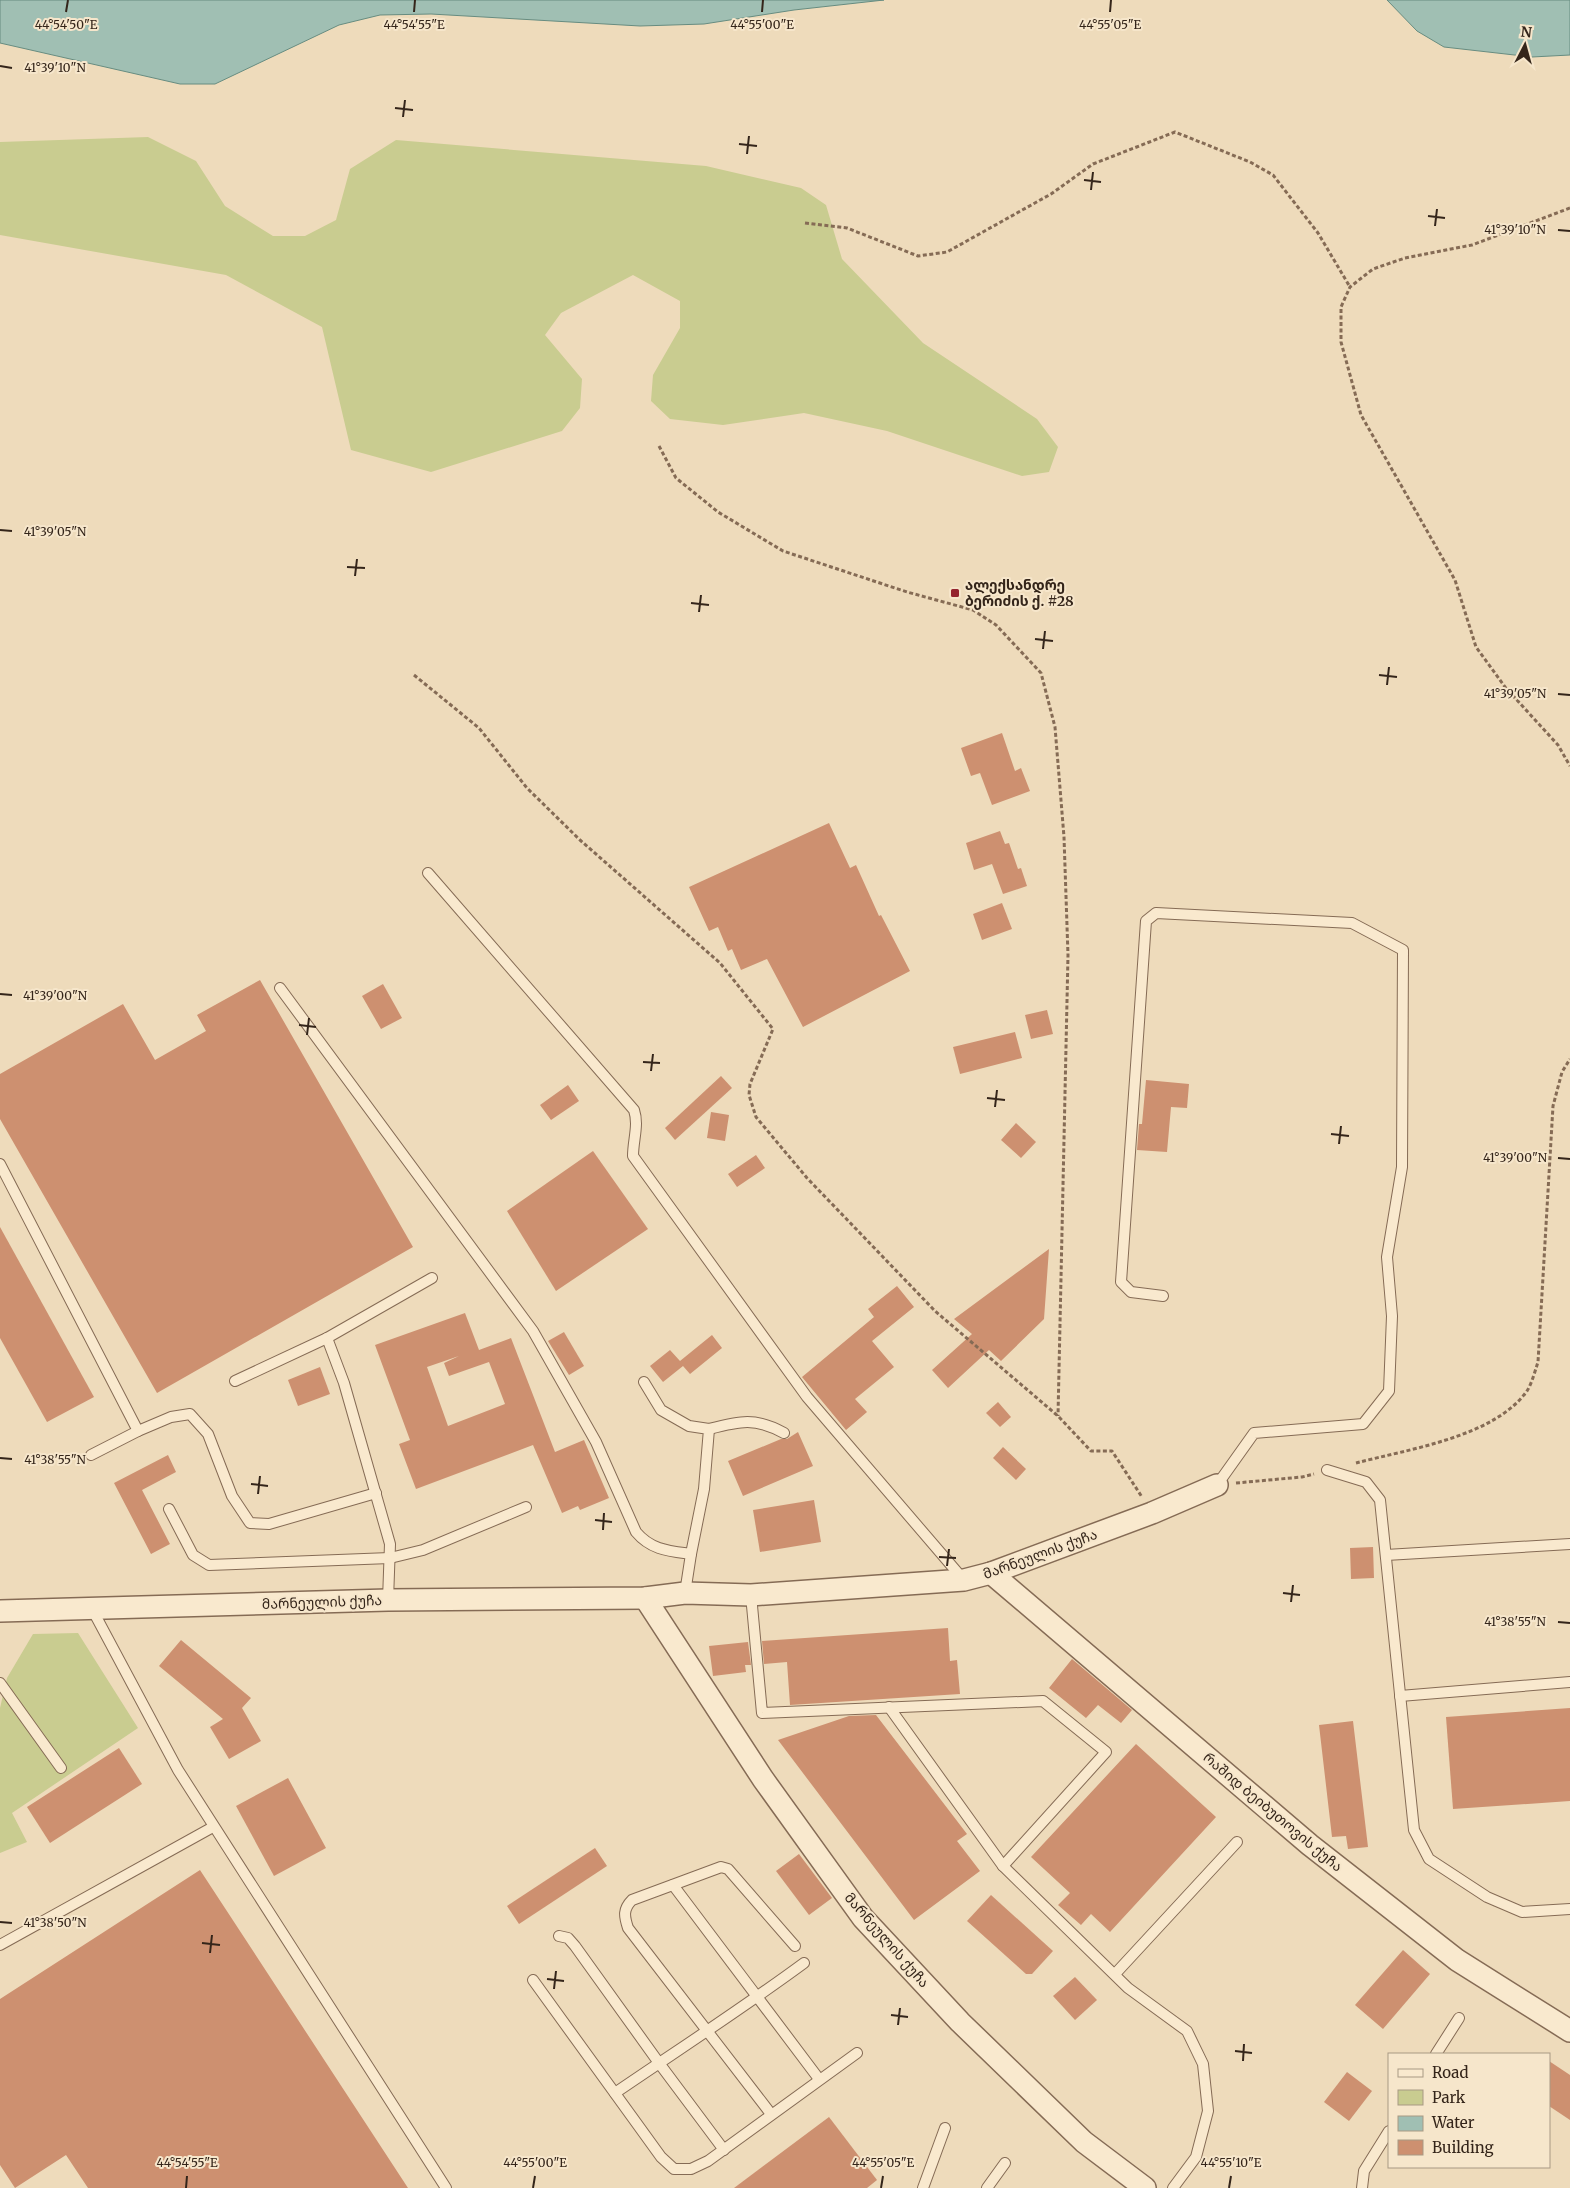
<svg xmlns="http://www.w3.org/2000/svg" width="1570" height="2188" font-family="Merriweather,'Noto Sans Georgian',serif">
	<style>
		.green { fill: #c9cc90 }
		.water { fill: #a0bfb3; stroke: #678c80 }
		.building { fill: #cd9070; fill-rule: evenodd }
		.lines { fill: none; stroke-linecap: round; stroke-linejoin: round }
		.lane-casing { stroke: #856b55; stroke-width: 12 }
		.street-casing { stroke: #856b55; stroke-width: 24 }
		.path { stroke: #856b55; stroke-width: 3; stroke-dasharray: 4 2.5; stroke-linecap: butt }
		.lane { stroke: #f9e9ce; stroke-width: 10 }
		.street { stroke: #f9e9ce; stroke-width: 21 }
		.ticks { fill: none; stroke: #34251a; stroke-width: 2 }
		.poi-dot { fill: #95242e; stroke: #f6e6cb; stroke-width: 2 }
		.labels { text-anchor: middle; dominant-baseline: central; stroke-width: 4; stroke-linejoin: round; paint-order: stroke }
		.poi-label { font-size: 14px; font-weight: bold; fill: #34251a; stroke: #f6e6cb; text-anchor: start }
		.street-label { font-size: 14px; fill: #34251a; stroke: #f6e6cb }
		.ticks-label { font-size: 12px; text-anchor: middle; fill: #34251a; stroke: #f6e6cb; stroke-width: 4; stroke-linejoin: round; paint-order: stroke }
	</style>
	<rect width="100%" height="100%" fill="#eedbbb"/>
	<!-- green -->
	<g class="green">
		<path d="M148 137 196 161 225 206 273 236H305L336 220 350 169 396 140 706 166 801 188 826 205 842 259 923 343 1037 419 1058 447 1049 472 1022 476 887 431 804 413 723 425 670 419 651 401 653 375 680 328V301L633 275 561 313 545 335 582 379 580 408 562 431 431 472 351 450 322 327 226 275 0 235V142Z"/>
		<path d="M78 1633 138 1728 12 1813 27 1842 0 1853V1708L7 1678 33 1634Z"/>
	</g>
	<!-- water -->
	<g class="water">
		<path d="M0 0H884L794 10 704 24 640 26 431 14 380 15 339 25 215 84H180L0 43Z"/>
		<path d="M1387 0H1570V55L1532 57 1444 47 1417 31Z"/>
	</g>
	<!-- building -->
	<g class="building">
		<path d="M1002 733 1015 771 1021 768 1030 791 992 805 980 773 971 776 961 748Z"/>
		<path d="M829 823 850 868 856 865 879 916 881 915 910 971 803 1027 767 959 741 970 732 949 728 951 718 927 709 931 689 887Z"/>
		<path d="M1000 831 1005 844 1009 843 1018 869 1021 868 1027 886 1003 894 992 864 974 870 966 843Z"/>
		<path d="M1002 903 1012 929 982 940 973 914Z"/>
		<path d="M260 980 413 1247 157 1393 0 1119V1074L123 1004 155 1060 206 1031 197 1015Z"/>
		<path d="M383 984 402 1018 381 1029 362 996Z"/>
		<path d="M1047 1010 1053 1034 1031 1039 1025 1015Z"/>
		<path d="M1015 1032 1022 1058 960 1074 953 1047Z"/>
		<path d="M721 1076 732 1088 675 1140 665 1128Z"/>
		<path d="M1146 1080 1189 1084 1187 1108 1171 1107 1167 1152 1137 1150 1139 1124H1142Z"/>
		<path d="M568 1085 579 1101 551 1120 540 1105Z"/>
		<path d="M711 1112 729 1115 725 1141 707 1138Z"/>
		<path d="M1016 1123 1036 1142 1021 1158 1001 1140Z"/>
		<path d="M593 1151 648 1229 556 1291 507 1211Z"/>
		<path d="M756 1155 765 1168 737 1187 728 1174Z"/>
		<path d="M0 1227 94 1397 47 1422 0 1338Z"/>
		<path d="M1049 1249 1044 1319 1001 1361 989 1350 948 1388 932 1370 972 1334 954 1319Z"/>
		<path d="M897 1286 914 1307 872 1341 894 1367 855 1399 867 1412 846 1430 802 1377 874 1317 868 1309Z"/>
		<path d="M465 1313 479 1350 511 1338 555 1452 584 1440 609 1498 580 1510 578 1506 562 1513 533 1445 416 1489 399 1444 410 1440 375 1345ZM459 1356 444 1363 449 1376 489 1362 505 1404 448 1426 427 1367Z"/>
		<path d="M564 1332 584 1366 569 1375 548 1341Z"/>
		<path d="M712 1335 722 1348 690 1374 683 1366 663 1382 650 1366 670 1350 680 1361Z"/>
		<path d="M320 1367 330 1394 298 1406 288 1380Z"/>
		<path d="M998 1402 1011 1417 1000 1427 986 1413Z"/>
		<path d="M798 1432 813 1466 743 1496 728 1461 781 1439H787Z"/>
		<path d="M1003 1447 1026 1469 1016 1480 993 1458Z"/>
		<path d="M168 1455 176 1472 142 1490 170 1544 151 1554 114 1483Z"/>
		<path d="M814 1500 821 1542 760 1552 753 1510Z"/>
		<path d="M1373 1547 1374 1578 1351 1579 1350 1548Z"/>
		<path d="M948 1628 950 1661 957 1660 960 1694 790 1705 787 1662 764 1664 762 1641Z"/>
		<path d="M181 1640 251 1698 242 1708 261 1741 229 1759 210 1727 223 1719 159 1666Z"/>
		<path d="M748 1642 751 1665H745L746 1672 713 1676 709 1646Z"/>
		<path d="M1072 1659 1132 1710 1121 1723 1098 1705 1086 1718 1049 1688Z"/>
		<path d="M1570 1708V1801L1453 1809 1446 1717Z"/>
		<path d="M876 1715 967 1834 957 1841 980 1871 914 1920 778 1740 849 1716Z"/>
		<path d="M1353 1721 1368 1847 1348 1849 1346 1836 1332 1837 1319 1725Z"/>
		<path d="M1136 1744 1216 1817 1110 1932 1091 1914 1081 1925 1058 1905 1070 1893 1031 1857Z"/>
		<path d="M119 1748 142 1784 50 1843 27 1807Z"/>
		<path d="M288 1778 326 1848 274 1876 236 1806Z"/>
		<path d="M595 1848 607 1866 519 1924 507 1906Z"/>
		<path d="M799 1854 832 1898 809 1915 776 1871Z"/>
		<path d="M200 1870 408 2188H88L66 2155 15 2188 0 2165V1999Z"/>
		<path d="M991 1895 1053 1951 1032 1974H1026L967 1921Z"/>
		<path d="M1403 1950 1430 1974 1383 2029 1355 2005Z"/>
		<path d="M1075 1977 1097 2000 1075 2020 1053 1996Z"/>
		<path d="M1549 2061 1570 2075V2120L1549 2106Z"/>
		<path d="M1347 2072 1372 2091 1349 2121 1324 2102Z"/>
		<path d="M829 2117 877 2180 867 2188H734Z"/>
	</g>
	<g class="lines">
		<!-- lane casing -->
		<g class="lane-casing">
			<g id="lane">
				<path d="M428 873 634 1110C639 1125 633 1140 633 1156L807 1397 963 1579"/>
				<path d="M280 988 533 1331 596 1442 636 1532C651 1550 669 1551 691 1554"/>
				<path d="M0 1164 138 1431 171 1417 190 1414 208 1434 232 1496 250 1523 269 1524 376 1493"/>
				<path d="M1163 1296 1131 1292 1121 1282 1146 921 1156 913 1352 923 1403 950 1402 1167 1387 1257 1392 1316 1389 1391 1363 1424 1254 1433 1217 1485"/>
				<path d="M327 1338 344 1383 390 1544 388 1600"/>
				<path d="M235 1381 327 1338 432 1278"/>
				<path d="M644 1382 661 1410 689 1426 709 1429 704 1489 691 1554 685 1593"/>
				<path d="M709 1429C740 1421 755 1417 784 1433"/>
				<path d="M91 1455 138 1431"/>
				<path d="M1327 1470 1366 1482 1380 1500 1414 1830 1429 1859 1487 1897 1522 1912 1570 1909"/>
				<path d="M169 1509 193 1555 209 1565 390 1558 423 1550 526 1507"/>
				<path d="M1386 1555 1570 1544"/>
				<path d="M751 1595 762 1713 1043 1701 1106 1752 1003 1866"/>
				<path d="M92 1609 178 1770 446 2188"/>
				<path d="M0 1683 61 1768"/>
				<path d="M1400 1696 1570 1682"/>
				<path d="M889 1707 1003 1866 1128 1988 1187 2031 1203 2064 1208 2111 1196 2157 1173 2188"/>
				<path d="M673 1885 819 2079"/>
				<path d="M559 1936 568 1938 575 1946 659 2063 724 2150"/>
				<path d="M0 1945 213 1827"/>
				<path d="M1115 1974 1237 1842"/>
				<path d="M533 1980 661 2157 674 2169H691L708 2161 857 2053"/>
				<path d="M1436 2054 1459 2018"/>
				<path d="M615 2093C678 2050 743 2008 804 1963"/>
				<path d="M771 2114 628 1928C624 1916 623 1909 632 1900L721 1867 728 1869 795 1946"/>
				<path d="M923 2188 945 2128"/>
				<path d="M987 2188 1005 2163"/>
				<path d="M1362 2188 1364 2171 1389 2131"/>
			</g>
		</g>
		<!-- street casing -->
		<g class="street-casing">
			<g id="street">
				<path d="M991 1573 1310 1845 1457 1960 1570 2031"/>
				<path d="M645 1598 763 1779 863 1918 960 2022 1084 2142 1145 2188"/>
				<path d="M0 1611 388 1600 645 1598 685 1593 751 1595 964 1580 991 1573 1152 1513 1217 1485"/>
			</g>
		</g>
		<!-- path -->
		<g class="path">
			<path d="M1570 208 1472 245 1405 258 1373 269 1350 287 1341 307V342L1361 415 1455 580 1476 647 1505 687 1558 745 1570 766"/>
			<path d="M805 223 847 228 918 256 947 252 1051 194 1093 164 1175 132 1250 162 1273 175 1318 233 1350 287"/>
			<path d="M659 446 676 478 718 512 783 551 907 592 973 610 996 625 1041 673 1055 727 1064 837 1068 955 1058 1416"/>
			<path d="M414 675 479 728 527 788 580 840 720 963 773 1029 750 1084 749 1095 756 1117 807 1178 935 1311 1058 1416 1091 1451H1112L1142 1497"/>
			<path d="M1356 1463C1409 1449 1494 1437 1527 1391 1532 1383 1535 1371 1538 1362L1553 1106 1562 1072 1570 1059"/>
			<path d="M1236 1483 1302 1477 1314 1474"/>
		</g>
		<!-- lane -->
		<use href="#lane" class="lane"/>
		<!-- street -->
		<use href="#street" class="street"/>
	</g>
	<!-- ticks -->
	<path class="ticks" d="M66 12 68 0M414 12 415 0M762 12 763 0M1110 12 1111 0M0 66 12 68M395 108 413 110M403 117 405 100M739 144 757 146M747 154 749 136M1084 180 1101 182M1091 190 1093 172M1428 216 1445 218M1435 226 1437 209M1558 230 1570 231M0 530 12 531M347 567 365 568M355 576 357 559M691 603 709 605M699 612 701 595M1035 639 1053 641M1043 649 1045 631M1379 675 1397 677M1387 685 1389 667M1558 694 1570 695M0 994 12 995M299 1025 316 1027M307 1035 309 1018M643 1062 660 1063M651 1071 653 1054M987 1098 1005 1100M995 1107 997 1090M1331 1134 1349 1136M1339 1144 1341 1126M1558 1158 1570 1159M0 1458 12 1459M251 1484 268 1486M258 1494 260 1476M595 1520 612 1522M603 1530 604 1513M939 1557 956 1558M947 1566 949 1549M1283 1593 1300 1595M1291 1602 1293 1585M1558 1622 1570 1623M0 1922 12 1923M202 1943 220 1945M210 1953 212 1935M547 1979 564 1981M554 1989 556 1971M891 2015 908 2017M898 2025 900 2008M1235 2051 1252 2053M1243 2061 1244 2044M186 2188 187 2176M533 2188 535 2176M881 2188 883 2176M1229 2188 1231 2176"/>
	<!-- markers -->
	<rect class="poi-dot" x="950" y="588" width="10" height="10" rx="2.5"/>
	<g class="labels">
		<!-- poi labels -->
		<g class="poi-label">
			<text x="965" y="585">ალექსანდრე<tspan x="965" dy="16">ბერიძის ქ. #28</tspan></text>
		</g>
		<!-- street labels -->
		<g class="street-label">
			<text transform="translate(1040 1554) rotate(-20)">მარნეულის ქუჩა</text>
			<text transform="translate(322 1602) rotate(-2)">მარნეულის ქუჩა</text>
			<text transform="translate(1273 1812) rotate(40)">რაშიდ ბეიბუთოვის ქუჩა</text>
			<text transform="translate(887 1940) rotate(49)">მარნეულის ქუჩა</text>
		</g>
	</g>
	<g class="ticks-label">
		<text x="66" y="29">44°54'50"E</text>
		<text x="414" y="29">44°54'55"E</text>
		<text x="762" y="29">44°55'00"E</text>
		<text x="1110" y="29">44°55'05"E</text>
		<text x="55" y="72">41°39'10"N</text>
		<text x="1515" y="234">41°39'10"N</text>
		<text x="55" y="536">41°39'05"N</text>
		<text x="1515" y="698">41°39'05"N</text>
		<text x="55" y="1000">41°39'00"N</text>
		<text x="1515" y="1162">41°39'00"N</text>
		<text x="55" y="1464">41°38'55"N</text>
		<text x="1515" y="1626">41°38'55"N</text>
		<text x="55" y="1927">41°38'50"N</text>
		<text x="187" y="2167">44°54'55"E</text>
		<text x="535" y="2167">44°55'00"E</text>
		<text x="883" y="2167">44°55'05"E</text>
		<text x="1231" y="2167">44°55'10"E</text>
	</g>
	<!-- legend -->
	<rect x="1388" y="2053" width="162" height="115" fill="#f6e6cb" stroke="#a89984"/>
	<rect x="1398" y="2069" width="25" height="8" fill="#f9e9ce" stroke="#a89984"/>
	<text x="1432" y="2078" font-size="15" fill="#34251a">Road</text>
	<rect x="1398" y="2090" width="25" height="15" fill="#c9cc90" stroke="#a89984"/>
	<text x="1432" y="2103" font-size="15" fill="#34251a">Park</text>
	<rect x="1398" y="2116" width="25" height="15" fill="#a0bfb3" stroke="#a89984"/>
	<text x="1432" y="2128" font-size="15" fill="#34251a">Water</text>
	<rect x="1398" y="2140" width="25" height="15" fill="#cd9070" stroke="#a89984"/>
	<text x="1432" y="2153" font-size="15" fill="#34251a">Building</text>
	<!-- north arrow -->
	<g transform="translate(1525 45) rotate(6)" stroke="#f6e6cb" stroke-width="4" paint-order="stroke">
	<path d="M0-4L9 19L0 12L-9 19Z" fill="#34251a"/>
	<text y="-8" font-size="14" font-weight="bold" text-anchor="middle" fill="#34251a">N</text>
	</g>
</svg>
